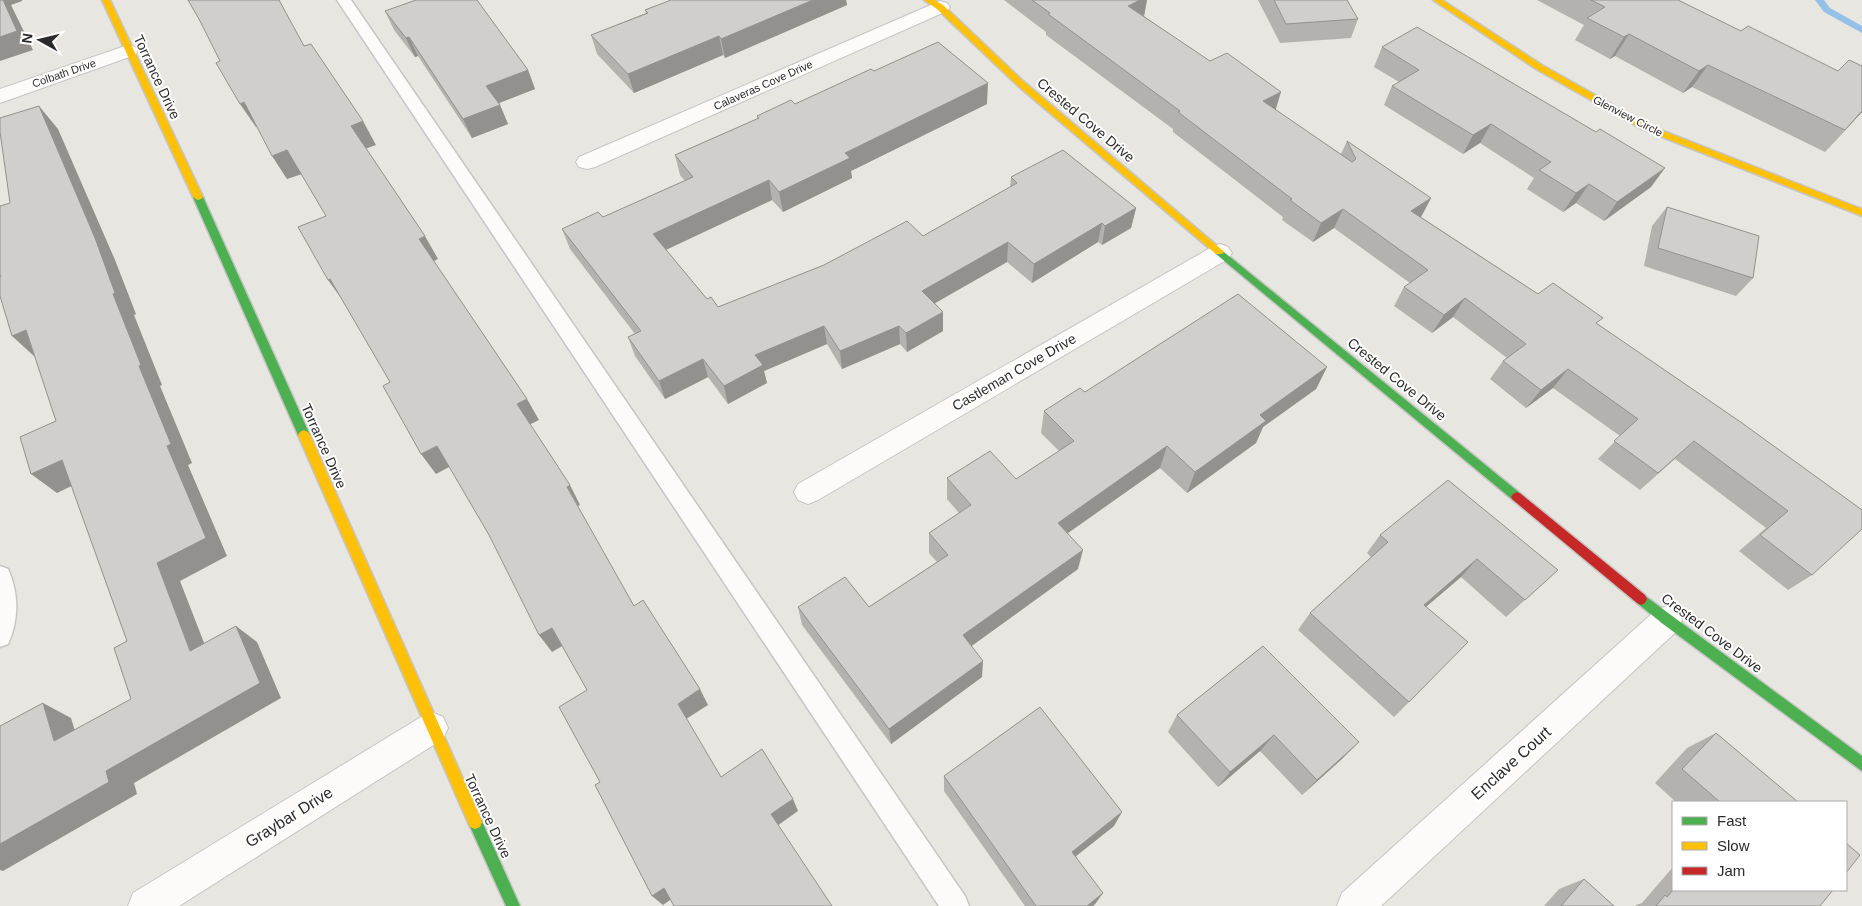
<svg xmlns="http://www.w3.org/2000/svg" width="1862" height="906" font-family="Helvetica,sans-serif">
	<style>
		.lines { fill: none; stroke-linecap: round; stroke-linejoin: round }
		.stream { fill: #95c0e8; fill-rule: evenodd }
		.lane-casing { stroke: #c6c5c5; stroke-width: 3 }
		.street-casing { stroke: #c6c5c5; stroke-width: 2 }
		.fast-casing { stroke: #c6c5c5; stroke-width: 3 }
		.slow-casing { stroke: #c6c5c5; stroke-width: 3 }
		.jam-casing { stroke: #c6c5c5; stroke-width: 3 }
		.lane { fill: #fcfbfa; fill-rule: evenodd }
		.street { fill: #fcfbfa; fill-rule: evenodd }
		.fast { fill: #4caf50; fill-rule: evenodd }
		.slow { fill: #ffc107; fill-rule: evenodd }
		.jam { fill: #c62828; fill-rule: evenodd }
		.wall { fill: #b4b2af }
		.shaded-wall { fill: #92918e }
		.building { fill: #d1cfcb; stroke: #92918e }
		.labels { text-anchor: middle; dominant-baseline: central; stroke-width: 4; stroke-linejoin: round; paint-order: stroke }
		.far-street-label { font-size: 11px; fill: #2a2a2a; stroke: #fff }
		.street-label { font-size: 14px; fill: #2a2a2a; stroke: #fff }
		.near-street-label { font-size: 16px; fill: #2a2a2a; stroke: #fff }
	</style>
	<rect width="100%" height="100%" fill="#e8e6e0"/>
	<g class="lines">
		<!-- stream -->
		<path class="stream" d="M1815 0H1824L1830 8 1862 26V33L1824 12Z"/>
		<!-- lane casing -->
		<g class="lane-casing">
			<g id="lane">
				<path d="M337 0H351L965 896 969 906H939Z"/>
				<path d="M0 566 8 569C19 593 19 620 8 644L0 647Z"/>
			</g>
		</g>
		<!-- street casing -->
		<g class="street-casing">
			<g id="street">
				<path d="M940 1 947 3 950 7 947 11 595 167 587 169 579 167 576 162 579 157Z"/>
				<path d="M128 45 135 47 138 51 135 55 0 103V89Z"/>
				<path d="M1220 244 1228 247 1232 253 1228 259 818 500 808 504 798 500 794 492 798 484 1212 247Z"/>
				<path d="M1667 606 1678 610 1682 620 1678 630 1381 906H1337L1342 893 1656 610Z"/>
				<path d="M432 712 443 717 448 728 443 739 179 906H128L133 893 421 717Z"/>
			</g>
		</g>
		<!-- fast casing -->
		<g class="fast-casing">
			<g id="fast">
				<path d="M198 194 203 197 310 435 308 438H300L298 435 193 197Z"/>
				<path d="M1219 248 1521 494 1523 497 1521 500 1517 502 1513 500 1216 254 1214 252Z"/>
				<path d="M1641 593 1862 756V771L1663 624 1637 603 1635 599 1637 595Z"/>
				<path d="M475 815 480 817 520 906H506L468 822 470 817Z"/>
			</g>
		</g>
		<!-- slow casing -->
		<g class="slow-casing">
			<g id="slow">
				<path d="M102 0H110L203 197 201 199 198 200 193 197Z"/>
				<path d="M924 0H934L943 5 1023 81 1222 250 1224 252 1222 254H1216L1017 85 937 9Z"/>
				<path d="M1433 0H1442L1542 65 1648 125 1862 209V216L1642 129 1536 69Z"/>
				<path d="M304 430 308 432 310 435 480 817 482 822 480 827 475 829 470 827 298 435 300 432Z"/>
			</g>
		</g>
		<!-- jam casing -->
		<g class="jam-casing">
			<path id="jam" d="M1517 492 1521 494 1645 595 1647 599 1645 603 1641 605 1637 603 1513 500 1511 497 1513 494Z"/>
		</g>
		<!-- lane -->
		<use href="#lane" class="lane"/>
		<!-- street -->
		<use href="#street" class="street"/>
		<!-- fast -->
		<use href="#fast" class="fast"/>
		<!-- slow -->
		<use href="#slow" class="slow"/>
		<!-- jam -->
		<use href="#jam" class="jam"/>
	</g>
	<!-- wall -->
	<g class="wall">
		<path d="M671 0H846L847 5 725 58 723 55 634 93 597 54 591 35 646 13 645 10Z"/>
		<path d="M1004 0H1147L1144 16 1275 110 1341 154 1347 141 1431 198 1421 217 1538 294 1597 325 1862 510 1812 575 1788 590 1739 551 1766 528 1675 459 1640 490 1598 459 1620 436 1553 388 1526 408 1490 379 1503 361 1507 358 1453 317 1432 333 1394 306 1404 287 1410 283 1334 228 1313 242 1282 220 1283 217 1173 132V129L1046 35V32Z"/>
		<path d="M1258 0H1347L1358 19 1351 38 1280 43Z"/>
		<path d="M1537 0H1678L1862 112 1825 152 1692 87 1683 93 1615 56 1610 59 1575 40 1584 25Z"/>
		<path d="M385 11 528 70 535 89 499 103 508 124 472 138 418 56 415 57 394 30Z"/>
		<path d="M1382 47 1651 187 1604 221 1576 203 1563 212 1527 189 1534 178 1480 143 1463 154 1384 105 1392 86 1399 82 1374 67Z"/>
		<path d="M874 71 987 104 851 171 852 178 783 212 772 200 666 250 707 299 718 307 923 236 1010 187 1011 177 1136 208 1131 228 1102 245 1098 242 1032 283 1007 262 935 303 943 312V331L907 352 900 344 842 369 827 344 764 371 767 383 728 404 708 377 665 399 635 356 628 337 635 334 570 249 562 229 603 217 685 181 680 175 675 155 757 119V116L795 104Z"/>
		<path d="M1667 207 1753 278 1736 296 1644 266 1652 226Z"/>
		<path d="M1327 367 1316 389 1263 427 1256 443 1187 493 1160 468 1067 533 1078 569 971 646 982 677 891 744 802 625 798 607H869L937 562 929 553V533L959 513 947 499V478L1016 479 1059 451 1041 433 1044 411 1085 392Z"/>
		<path d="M1380 535 1558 570 1506 617 1461 577 1426 607 1409 702 1394 717 1298 630 1310 613 1371 557 1367 553Z"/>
		<path d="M1263 646 1343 758 1302 795 1260 751 1218 787 1168 732 1177 715Z"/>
		<path d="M1716 733 1798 802H1676L1655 783 1687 748Z"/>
		<path d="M944 776 1114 826 1076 856 1096 903 1093 906H1025L944 791Z"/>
		<path d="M1673 867V890L1820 906H1635L1636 905 1642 903Z"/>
		<path d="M1584 879 1614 906H1544L1559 889Z"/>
	</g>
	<!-- shaded-wall -->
	<g class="shaded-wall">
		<path d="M3 0H22V1L11 5 33 50 0 61V37Z"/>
		<path d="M813 0H846L847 5 725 58 721 39Z"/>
		<path d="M1140 0H1147L1144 16 1128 6Z"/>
		<path d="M1629 34 1615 56 1610 59 1624 37Z"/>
		<path d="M719 36 723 55 634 93 628 74Z"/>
		<path d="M409 37 418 56 415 57 406 38Z"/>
		<path d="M1708 65 1692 87 1683 93 1699 71Z"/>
		<path d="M528 70 535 89 494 105 486 86Z"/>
		<path d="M988 83 987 104 851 171 852 178 783 212 779 192 845 153Z"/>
		<path d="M1281 92 1275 112 1263 101Z"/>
		<path d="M244 102 259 126 256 127 240 104Z"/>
		<path d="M500 105 508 124 472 138 463 119Z"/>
		<path d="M39 106 58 129 115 260 136 314 134 315 162 385 160 386 192 463 188 465 227 556 180 581 213 666 190 651 157 563 167 446 139 366 113 294Z"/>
		<path d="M1862 111V112L1825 152 1845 130Z"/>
		<path d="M363 121 376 145 365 149 351 126Z"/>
		<path d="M1491 124 1480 143 1463 154 1473 135Z"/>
		<path d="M287 150 302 174 287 179 272 156Z"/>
		<path d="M1665 168 1651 187 1604 221 1617 202Z"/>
		<path d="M769 180 772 200 659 253 653 234Z"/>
		<path d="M1589 184 1576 203 1563 212 1576 193Z"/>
		<path d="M1431 198 1421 217 1411 211Z"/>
		<path d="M1136 208 1131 228 1102 245 1105 226Z"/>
		<path d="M1343 209 1334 228 1313 242 1321 223Z"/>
		<path d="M1102 223 1098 242 1032 283 1034 264Z"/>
		<path d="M425 236 438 259 432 262 419 239Z"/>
		<path d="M1008 242 1007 262 923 310 922 291Z"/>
		<path d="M330 279 344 302 328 280Z"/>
		<path d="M1465 298 1453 317 1432 333 1444 315Z"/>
		<path d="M943 312V331L907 352 906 333Z"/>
		<path d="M824 326 827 344 764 371 767 383 728 404 724 386 755 355Z"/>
		<path d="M899 326 900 344 842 369 840 351Z"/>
		<path d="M26 330 35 357 12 336Z"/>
		<path d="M703 359 708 377 665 399 659 381Z"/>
		<path d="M1327 367 1316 389 1263 427 1256 443 1187 493 1195 472 1260 415Z"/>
		<path d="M1568 369 1553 388 1526 408 1541 390Z"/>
		<path d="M527 399 539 420 529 425 517 404Z"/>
		<path d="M437 446 451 466 436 474 421 454Z"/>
		<path d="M1167 446 1160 468 1054 543 1058 523Z"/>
		<path d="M62 460 86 479 57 493 31 474Z"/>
		<path d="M570 485 580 505 578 506 567 487Z"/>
		<path d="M1083 550 1078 569 962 653 963 635Z"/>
		<path d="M1477 559 1461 577 1408 622 1424 605Z"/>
		<path d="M236 626 257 642 281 698 134 783 137 794 3 871 0 870V844L106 771Z"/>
		<path d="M552 628 564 645 552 652 539 635Z"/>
		<path d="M983 661 982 677 891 744 889 729Z"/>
		<path d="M700 689 708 705 686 719 678 704Z"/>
		<path d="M43 703 71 718 82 754 54 741Z"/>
		<path d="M1274 735 1260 751 1218 787 1230 772Z"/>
		<path d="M1359 742 1343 758 1302 795 1317 780Z"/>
		<path d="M793 799 798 811 777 826 771 814Z"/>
		<path d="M1122 812 1114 826 1066 864 1072 852Z"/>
		<path d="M664 888 673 898 663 905 652 896Z"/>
		<path d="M1103 893 1096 903 1093 906H1087Z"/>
	</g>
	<!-- building -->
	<g class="building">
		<path d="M0 0H3L17 31 0 37Z"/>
		<path d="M188 0H279L304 46 311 44 363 121 351 126 425 236 419 239 527 399 517 404 570 485 567 487 634 606 643 600 700 689 678 704 721 777 762 749 793 799 771 814 832 906H674L664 888 652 896 595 785 600 782 559 707 587 690 552 628 539 635 489 535 437 446 421 454 383 386 390 382 330 279 328 280 298 227 326 216 287 150 272 156 244 102 240 104 216 63 220 61 200 21Z"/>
		<path d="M416 0H477L528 70 486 86 500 105 463 119 409 37 406 38 385 11Z"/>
		<path d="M671 0H813L721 39 719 36 628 74 591 35 648 13 645 10Z"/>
		<path d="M1032 0H1140L1128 6 1210 61 1227 53 1281 92 1263 101 1352 162 1356 159 1347 141 1431 198 1411 211 1538 294 1553 283 1603 318 1596 323 1742 423 1862 510V529L1812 575 1760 535 1788 511 1694 441 1658 473 1614 441 1638 419 1568 369 1541 390 1503 361 1526 344 1465 298 1444 315 1404 287 1428 270 1343 209 1321 223 1290 200 1292 199 1178 112 1180 111 1048 14 1050 13Z"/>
		<path d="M1274 0H1347L1358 19 1286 24Z"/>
		<path d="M1591 0H1678L1741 31 1748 26 1838 71 1849 60 1862 66V111L1845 130 1708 65 1699 71 1629 34 1624 37 1587 18 1605 7Z"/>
		<path d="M1417 27 1596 132 1600 129 1665 168 1617 202 1589 184 1576 193 1539 170 1551 162 1491 124 1473 135 1392 86 1419 70 1382 47Z"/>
		<path d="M938 42 988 83 845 153 850 158 779 192 769 180 653 234 707 299 711 297 718 307 824 265 907 221 923 236 1017 183 1011 177 1063 150 1136 208 1105 226 1102 223 1034 264 1008 242 922 291 943 312 906 333 899 326 840 351 824 326 755 355 763 365 724 386 703 359 659 381 628 337 641 331 562 229 598 212 603 217 693 177 675 155 759 118 757 116 791 100 795 104 871 69 874 71Z"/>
		<path d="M39 106 95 238 115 293 113 294 141 365 139 366 171 444 167 446 206 538 157 563 190 651 236 626 260 683 106 771 109 782 0 844V726L43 703 54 741 131 699 114 648 127 641 62 460 31 474 20 437 56 421 26 330 12 336 0 296V277L1 276 0 274V206L10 203 0 132V118Z"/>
		<path d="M1667 207 1759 236 1753 278 1658 248Z"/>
		<path d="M1238 294 1327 367 1260 415 1266 421 1195 472 1167 446 1058 523 1083 550 963 635 983 661 889 729 798 607 845 577 869 607 948 555 929 533 971 505 947 478 990 451 1016 479 1074 441 1044 411 1080 388 1085 392Z"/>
		<path d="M1448 480 1558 570 1525 600 1477 559 1424 605 1468 642 1409 702 1310 613 1388 542 1380 535Z"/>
		<path d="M1263 646 1359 742 1317 780 1274 735 1230 772 1177 715Z"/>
		<path d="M1040 707 1122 812 1072 852 1103 893 1087 906H1036L944 776Z"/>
		<path d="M1716 733 1798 802H1720L1682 769Z"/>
		<path d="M1846 843 1860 855 1846 873Z"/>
		<path d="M1584 879 1614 906H1561Z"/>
		<path d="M1673 890H1833L1820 906H1656L1665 895 1667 897Z"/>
	</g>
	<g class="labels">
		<!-- far-street labels -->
		<g class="far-street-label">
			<text transform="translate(64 73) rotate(-19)">Colbath Drive</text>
			<text transform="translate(763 85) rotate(-24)">Calaveras Cove Drive</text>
			<text transform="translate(1628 116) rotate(27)">Glenview Circle</text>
		</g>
		<!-- street labels -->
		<g class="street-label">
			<text transform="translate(157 77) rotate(65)">Torrance Drive</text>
			<text transform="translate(1086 120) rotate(40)">Crested Cove Drive</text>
			<text transform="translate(1014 372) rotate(-30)">Castleman Cove Drive</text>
			<text transform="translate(1397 379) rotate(39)">Crested Cove Drive</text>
			<text transform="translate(324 446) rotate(66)">Torrance Drive</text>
			<text transform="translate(1712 633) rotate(37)">Crested Cove Drive</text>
			<text transform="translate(488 816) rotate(65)">Torrance Drive</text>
		</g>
		<!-- near-street labels -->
		<g class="near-street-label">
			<text transform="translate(1511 763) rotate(-42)">Enclave Court</text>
			<text transform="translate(289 817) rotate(-32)">Graybar Drive</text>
		</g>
	</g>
	<!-- legend -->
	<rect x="1672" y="801" width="175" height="90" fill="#ffffff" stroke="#aaaaaa"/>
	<rect x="1682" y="817" width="25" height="8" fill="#4caf50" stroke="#aaaaaa"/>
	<text x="1717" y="826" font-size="15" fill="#2a2a2a">Fast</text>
	<rect x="1682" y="842" width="25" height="8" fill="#ffc107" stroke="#aaaaaa"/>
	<text x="1717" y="851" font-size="15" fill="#2a2a2a">Slow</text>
	<rect x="1682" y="867" width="25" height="8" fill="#c62828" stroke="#aaaaaa"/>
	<text x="1717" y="876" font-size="15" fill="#2a2a2a">Jam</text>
	<!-- north arrow -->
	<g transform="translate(40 40) rotate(278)" stroke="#ffffff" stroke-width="4" paint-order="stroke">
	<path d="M0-4L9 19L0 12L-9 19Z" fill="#2a2a2a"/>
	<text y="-8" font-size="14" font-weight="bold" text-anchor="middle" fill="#2a2a2a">N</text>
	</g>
</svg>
